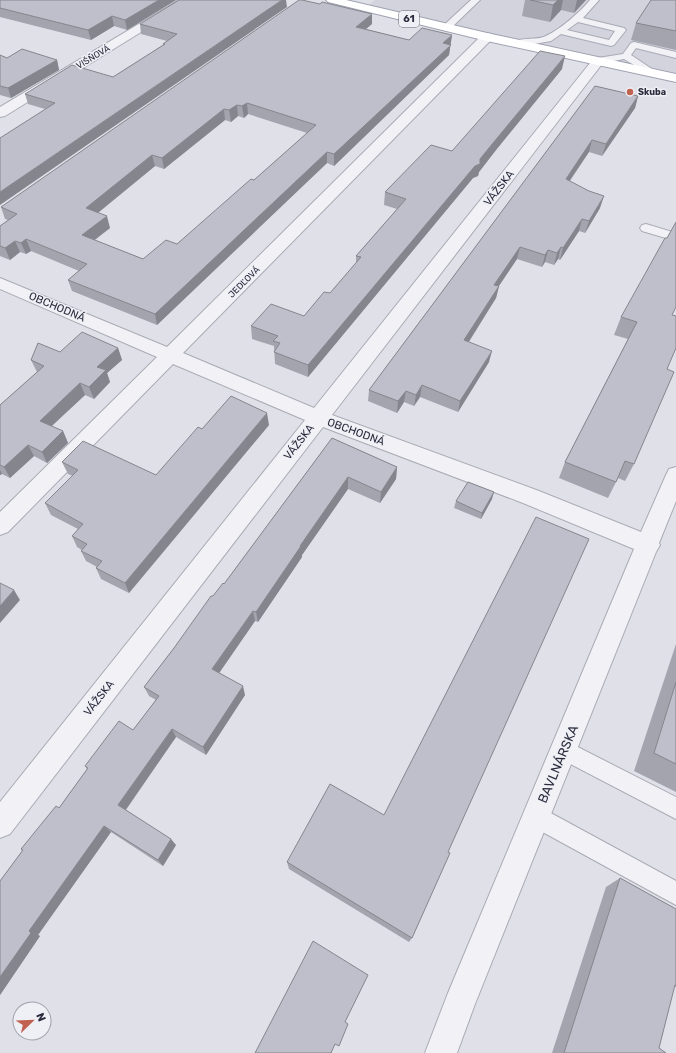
<svg xmlns="http://www.w3.org/2000/svg" width="676" height="1053" font-family="Rubik,sans-serif">
	<style>
		.built { fill: #d2d3dc }
		.lines { fill: none; stroke-linecap: round; stroke-linejoin: round }
		.service-casing { stroke: #a9aab5; stroke-width: 2 }
		.minor-casing { stroke: #a9aab5; stroke-width: 2 }
		.primary-casing { stroke: #a0a2b2; stroke-width: 2 }
		.service { fill: #f2f2f6; fill-rule: evenodd }
		.minor { fill: #f2f2f6; fill-rule: evenodd }
		.primary { fill: #fff; fill-rule: evenodd }
		.wall { fill: #a3a4ae; fill-rule: evenodd }
		.shaded-wall { fill: #85868d }
		.building { fill: #bebfca; stroke: #85868d; fill-rule: evenodd }
		.poi-dot { fill: #c16251; stroke: #eff0f5; stroke-width: 1.5 }
		.labels { text-anchor: middle; dominant-baseline: central; stroke-width: 3; stroke-linejoin: round; paint-order: stroke }
		.far-street-label { font-size: 9px; fill: #2a2b3d; stroke: #eff0f5 }
		.far-poi-label { font-size: 9px; font-weight: bold; fill: #2a2b3d; stroke: #eff0f5; text-anchor: start }
		.shield { fill: #eff0f5; stroke: #656674; stroke-width: 1 }
		.shield-label { font-size: 10px; font-weight: bold; fill: #2a2b3d }
		.street-label { font-size: 11px; fill: #2a2b3d; stroke: #eff0f5 }
		.near-street-label { font-size: 13px; fill: #2a2b3d; stroke: #eff0f5 }
	</style>
	<rect width="100%" height="100%" fill="#e0e1e8"/>
	<!-- built -->
	<path class="built" d="M375 0H676V78L365 8Z"/>
	<g class="lines">
		<!-- service casing -->
		<g class="service-casing">
			<g id="service">
				<path d="M471 0H480L450 29H444L442 27 444 25Z"/>
				<path d="M590 0H599L583 18 624 28 626 30 614 45 611 46 561 34 551 41 517 47 512 44C520 36 536 41 546 36 561 29 580 12 590 0ZM578 22 615 31 609 40 567 30Z"/>
				<path d="M634 42 676 52V58L636 48 631 55 655 71 657 73 652 76 624 59 598 64 593 61 598 58 623 54 631 43Z"/>
				<path d="M646 224 676 233V241L642 231 640 228 642 225Z"/>
				<path d="M564 740 676 797V819L557 757 554 750 557 743Z"/>
				<path d="M536 805 676 881V905L528 824 525 816 528 808Z"/>
			</g>
		</g>
		<!-- minor casing -->
		<g class="minor-casing">
			<g id="minor">
				<path d="M179 0H193L5 116 0 117V107Z"/>
				<path d="M487 33 491 34 493 37 491 40 183 353 314 408 594 58H602L604 61 602 64 332 415 539 491 641 532 666 475 669 469 676 467V501L659 543 660 545 656 552 475 1004 457 1053H425L448 993 634 549 523 503 323 427 10 834 0 838V802L305 420 173 364 8 532 0 535V512L157 357 0 289V278L167 347 483 34Z"/>
			</g>
		</g>
		<!-- primary casing -->
		<g class="primary-casing">
			<path id="primary" d="M326 0H346L487 33 676 74V82L487 41 328 2Z"/>
		</g>
		<!-- service -->
		<use href="#service" class="service"/>
		<!-- minor -->
		<use href="#minor" class="minor"/>
		<!-- primary -->
		<use href="#primary" class="primary"/>
	</g>
	<!-- wall -->
	<g class="wall">
		<path d="M0 0H176L127 30 114 26 91 40 0 17Z"/>
		<path d="M525 0H586L574 13 561 10 550 22 522 16Z"/>
		<path d="M676 0V50L631 40 636 23Z"/>
		<path d="M287 7 45 109 28 104 25 94 113 77 163 45V44L167 41 141 34 140 24Z"/>
		<path d="M372 24 366 29 409 40 452 35 449 55 334 166 327 163 157 325 72 291 68 280 79 271 31 251 26 254 20 252 10 260 0 256V226L8 220 5 219 1 207ZM248 114 307 133 254 180 177 244 143 259 95 240 110 228 98 213 155 166 164 169 225 120 231 122 238 116 244 118Z"/>
		<path d="M0 55 7 58 57 60 59 70 11 98 0 95Z"/>
		<path d="M562 69 496 150 479 172 478 176 473 178 308 377 275 364 274 346 252 339 251 326 304 316 330 293 356 263V256L397 209 384 205 385 192 452 151Z"/>
		<path d="M595 86 638 96 635 108 602 156 589 152 570 181 600 208 585 233 579 231 560 260 558 259 554 265 545 262 542 267 517 259 499 286 496 298 469 342 489 362 458 412 420 397 414 406 404 402 397 413 368 401 369 390Z"/>
		<path d="M672 315 667 369 634 464 625 481 618 478 608 498 559 478 565 462 628 339 614 335 621 317Z"/>
		<path d="M118 348 122 360 107 373 110 382 94 399 85 395 52 426 63 431 68 443 47 463 34 456 10 478 2 474 0 475V405L37 372 31 360 60 352Z"/>
		<path d="M269 425 129 593 101 579 96 568 97 567 86 561 81 551 82 550 77 547 72 536 78 529 51 515 45 503 73 476 68 474 62 462 156 475 202 429Z"/>
		<path d="M332 438 397 467 396 479 380 503 348 489 302 555V557L258 622 255 621 219 673 245 695 206 755 176 737 126 810 176 845 163 866 111 832 38 935 40 936 0 995V881L22 851 21 849 59 808 87 769 85 766 133 730 156 700 149 696 144 687 174 648 213 596 224 584Z"/>
		<path d="M492 499 481 519 454 508 456 501Z"/>
		<path d="M676 644V792L634 771Z"/>
		<path d="M448 852 412 938 409 942 289 869 287 862Z"/>
		<path d="M620 878 676 909V987H674L659 1048 666 1053H552L606 887Z"/>
	</g>
	<!-- shaded-wall -->
	<g class="shaded-wall">
		<path d="M159 0H176L127 30 125 20Z"/>
		<path d="M282 0H286L287 7 0 205V192Z"/>
		<path d="M558 0H563L561 10 550 22 553 5Z"/>
		<path d="M577 0H586L574 13Z"/>
		<path d="M372 14V24L356 37V27Z"/>
		<path d="M112 16 114 26 91 40 88 30Z"/>
		<path d="M452 35 449 55 334 166V154L443 43Z"/>
		<path d="M565 56 562 69 496 150 479 172 478 176 473 178 308 377V365L480 159 498 137Z"/>
		<path d="M57 60 59 70 11 98 8 88Z"/>
		<path d="M638 96 635 108 602 156 606 144Z"/>
		<path d="M247 103 248 114 244 118 242 106Z"/>
		<path d="M237 105 238 116 231 122 229 110Z"/>
		<path d="M224 109 225 120 164 169 162 158Z"/>
		<path d="M592 140 589 152 563 190 566 179Z"/>
		<path d="M327 152V163L157 325 155 314Z"/>
		<path d="M152 155 155 166 89 220 86 208Z"/>
		<path d="M604 196 600 208 585 233 589 221Z"/>
		<path d="M107 216 110 228 86 246 82 235Z"/>
		<path d="M582 219 579 231 560 260 563 248Z"/>
		<path d="M26 239 31 251 26 254 21 243Z"/>
		<path d="M15 241 20 252 10 260 5 248Z"/>
		<path d="M520 247 517 259 492 296 494 285Z"/>
		<path d="M561 247 558 259 554 265 557 253Z"/>
		<path d="M548 250 545 262 542 267 545 255Z"/>
		<path d="M499 286 496 298 462 352 464 340Z"/>
		<path d="M118 348 122 360 107 373 110 382 94 399 89 387 97 367Z"/>
		<path d="M492 351 489 362 458 412 460 401Z"/>
		<path d="M80 383 85 395 45 432 40 421Z"/>
		<path d="M422 385 420 397 414 406 416 395Z"/>
		<path d="M406 391 404 402 397 413 398 401Z"/>
		<path d="M267 413 269 425 129 593 125 583Z"/>
		<path d="M63 431 68 443 47 463 42 452Z"/>
		<path d="M28 445 34 456 10 478 4 467Z"/>
		<path d="M397 467 396 479 380 503 381 492Z"/>
		<path d="M0 470 2 474 0 475Z"/>
		<path d="M348 477V489L302 555V557L258 622 256 612 300 546Z"/>
		<path d="M494 492 492 499 481 519 482 513Z"/>
		<path d="M14 590 20 600 0 623V606Z"/>
		<path d="M253 611 255 621 215 679 212 669Z"/>
		<path d="M243 686 245 695 206 755 203 747Z"/>
		<path d="M172 729 176 737 124 812 118 805Z"/>
		<path d="M104 826 111 832 38 935 40 936 0 995V977L29 931Z"/>
		<path d="M171 839 176 845 163 866 158 860Z"/>
	</g>
	<!-- building -->
	<g class="building">
		<path d="M0 0H159L125 20 112 16 88 30 0 8Z"/>
		<path d="M179 0H282L0 192V138L55 103 25 94 72 65 113 77 165 44H163L177 34 140 24Z"/>
		<path d="M299 0H302L320 4 322 2 372 14 356 27 409 40 422 28 452 35 443 43 451 45 334 154 327 152 155 314 68 280 87 264 26 239 21 243 15 241 5 248 0 246V226L17 214 1 207ZM247 103 316 125 254 180 251 179 177 244 166 240 143 259 82 235 107 216 86 208 152 155 162 158 224 109 229 110 237 105 242 106Z"/>
		<path d="M530 0H558L553 5Z"/>
		<path d="M651 0H676V31L636 23Z"/>
		<path d="M22 49 57 60 8 88 0 86V55L7 58Z"/>
		<path d="M540 51 565 56 498 137 480 159V164L475 166 308 365 274 352 280 343 273 341 278 336 251 326 271 304 304 316 324 292 330 293 361 257 356 256 406 199 385 192 431 145 452 151Z"/>
		<path d="M595 86 638 96 606 144 592 140 566 179 589 191 604 196 589 221 582 219 563 248 561 247 557 253 548 250 545 255 520 247 494 285 499 286 464 340 492 351 460 401 422 385 416 395 406 391 398 401 369 390Z"/>
		<path d="M676 223V307L672 315 676 316V348L667 369 674 372 634 464 625 461 616 482 565 462 637 322 621 317 665 238H667L676 222Z"/>
		<path d="M82 332 118 348 97 367 106 370 89 387 80 383 40 421 63 431 42 452 28 445 4 467 0 465V405L44 366 31 360 38 343 60 352Z"/>
		<path d="M231 396 267 413 125 583 96 568 102 561 81 551 87 544 72 536 83 524 45 503 78 470 62 462 83 441 156 475 198 427 202 429Z"/>
		<path d="M332 438 397 467 381 492 348 477 300 546H301L256 612 253 611 212 669 243 686 203 747 172 729 118 805 171 839 158 860 104 826 29 931 31 933 0 977V881L23 850 21 849 56 806 59 808 88 768 85 766 119 721 133 730 159 696 144 687 174 648 211 596H213L223 583 224 584Z"/>
		<path d="M468 482 494 492 482 513 456 501Z"/>
		<path d="M536 517 589 539 448 852 450 853 412 938 287 862 330 784 384 815Z"/>
		<path d="M0 583 14 590 0 606Z"/>
		<path d="M676 682V764L654 753Z"/>
		<path d="M620 878 676 909V985H675L659 1048 666 1053H564Z"/>
		<path d="M313 941 368 975 345 1022 348 1024 339 1046 335 1044 331 1053H255Z"/>
	</g>
	<!-- markers -->
	<circle class="poi-dot" cx="630" cy="92" r="4"/>
	<g class="labels">
		<!-- far-street labels -->
		<g class="far-street-label">
			<text transform="translate(93 57) rotate(-31)">VIŠŇOVÁ</text>
			<text transform="translate(244 282) rotate(-45)">JEDĽOVÁ</text>
		</g>
		<!-- far-poi labels -->
		<g class="far-poi-label">
			<text x="638" y="92">Skuba</text>
		</g>
		<!-- shield labels -->
		<rect class="shield" x="399" y="11" width="20" height="16" rx="3"/>
		<g class="shield-label">
			<text x="409" y="19">61</text>
		</g>
		<!-- street labels -->
		<g class="street-label">
			<text transform="translate(499 188) rotate(-52)">VÁŽSKA</text>
			<text transform="translate(57 307) rotate(23)">OBCHODNÁ</text>
			<text transform="translate(356 432) rotate(20)">OBCHODNÁ</text>
			<text transform="translate(299 442) rotate(-52)">VÁŽSKA</text>
			<text transform="translate(99 698) rotate(-52)">VÁŽSKA</text>
		</g>
		<!-- near-street labels -->
		<g class="near-street-label">
			<text transform="translate(558 764) rotate(-67)">BAVLNÁRSKA</text>
		</g>
	</g>
	<!-- north arrow -->
	<g transform="translate(32 1021) rotate(67)"><circle r="19" fill="#eff0f5" stroke="#a0a1ab"/>
	<path d="M0-3L7 15L0 10L-7 15Z" fill="#c16251"/>
	<text y="-6" font-size="11" font-weight="bold" text-anchor="middle" fill="#2a2b3d">N</text>
	</g>
</svg>
